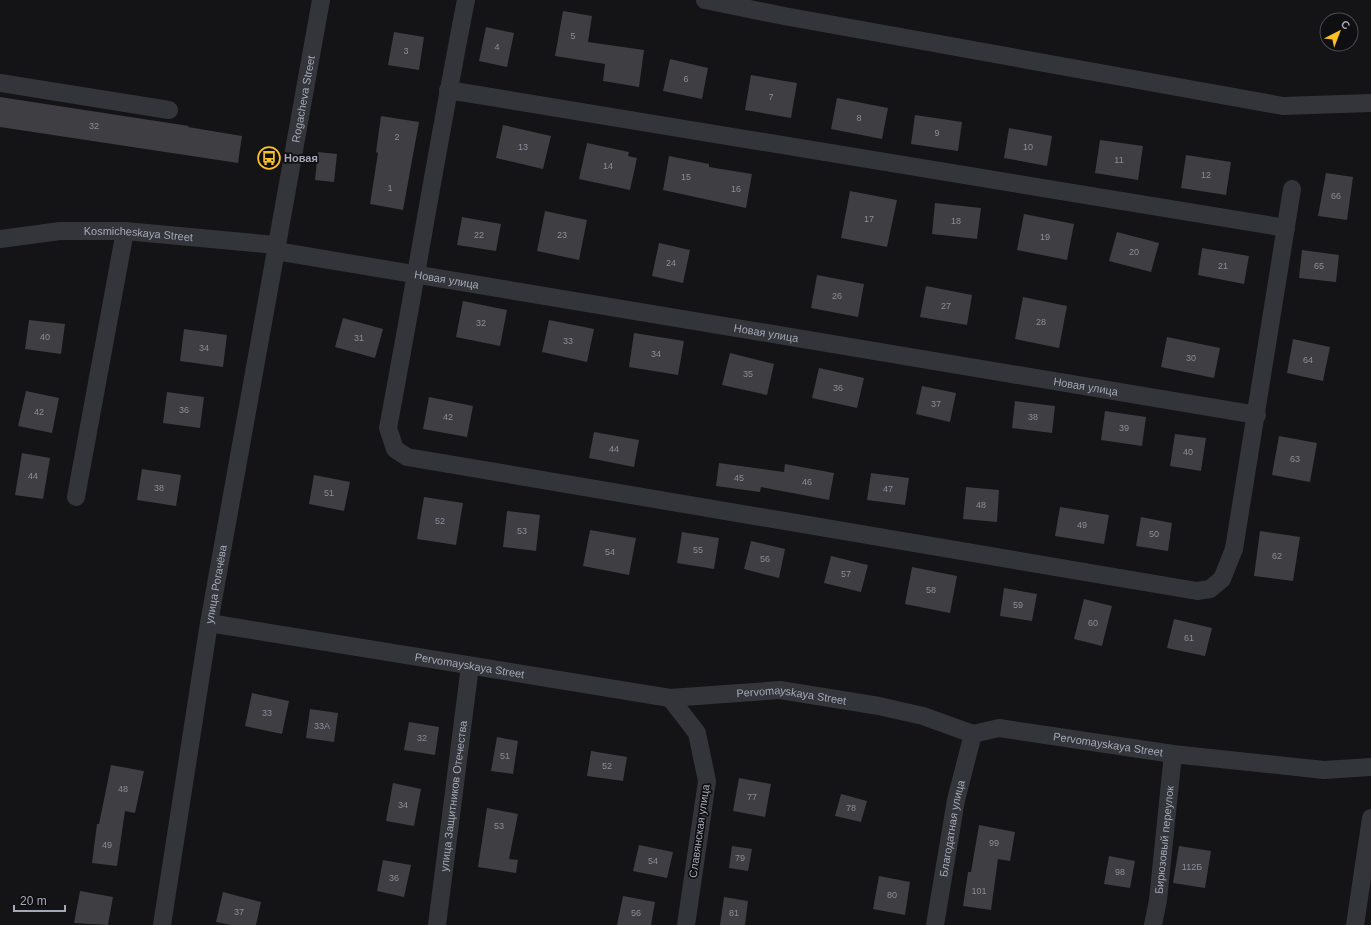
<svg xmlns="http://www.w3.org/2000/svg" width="1371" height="925" font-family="Helvetica,sans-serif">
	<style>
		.building { fill: #3e3e43 }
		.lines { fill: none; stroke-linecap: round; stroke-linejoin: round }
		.minor { stroke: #34353b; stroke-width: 18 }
		.labels { text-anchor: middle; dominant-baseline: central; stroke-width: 3.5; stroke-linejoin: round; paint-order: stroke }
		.number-label { font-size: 9px; fill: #8a8e9a }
		.street-label { font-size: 11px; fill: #a4a9b7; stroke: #0f0e10 }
		.poi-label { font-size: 11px; font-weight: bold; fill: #a4a9b7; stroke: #0f0e10; text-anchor: start }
	</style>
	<rect width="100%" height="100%" fill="#141315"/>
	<!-- building -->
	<g class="building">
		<path d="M563 11 592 16 588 42 644 50 639 87 603 81 605 64 555 56Z"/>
		<path d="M486 27 514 33 507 67 479 61Z"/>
		<path d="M394 32 424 37 419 70 388 65Z"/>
		<path d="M670 59 708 68 702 99 663 91Z"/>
		<path d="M751 75 797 83 791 118 745 110Z"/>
		<path d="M0 97 189 126 188 127 242 136 238 163 0 127Z"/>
		<path d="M837 98 888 108 882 139 831 129Z"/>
		<path d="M915 115 962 122 958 151 911 144Z"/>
		<path d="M381 116 419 122 403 210 370 204 378 153 376 152Z"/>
		<path d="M503 125 551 136 543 169 496 158Z"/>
		<path d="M1009 128 1052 136 1047 166 1004 158Z"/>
		<path d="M1100 140 1143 146 1138 180 1095 173Z"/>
		<path d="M587 143 629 152 628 156 637 158 630 190 579 179Z"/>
		<path d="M318 152 337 154 334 182 315 180Z"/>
		<path d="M1186 155 1231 162 1226 195 1181 188Z"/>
		<path d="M669 156 709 164V167L752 174 746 208 663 190Z"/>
		<path d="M1326 173 1353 177 1347 220 1318 216Z"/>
		<path d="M850 191 897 200 887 247 841 238Z"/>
		<path d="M935 203 981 208 977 239 932 234Z"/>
		<path d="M545 211 587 220 579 260 537 251Z"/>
		<path d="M1024 214 1074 224 1067 260 1017 250Z"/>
		<path d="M462 217 501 224 496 251 457 245Z"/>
		<path d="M1117 232 1159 243 1151 272 1109 261Z"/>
		<path d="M659 243 690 250 683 283 652 276Z"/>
		<path d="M1202 248 1249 256 1244 284 1198 275Z"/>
		<path d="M1302 250 1339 255 1336 282 1299 278Z"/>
		<path d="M817 275 864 284 858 317 811 308Z"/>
		<path d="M926 286 972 295 967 325 920 317Z"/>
		<path d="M1023 297 1067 306 1059 348 1015 339Z"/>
		<path d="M463 301 507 310 500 346 456 337Z"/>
		<path d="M343 318 383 329 375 358 335 347Z"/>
		<path d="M29 320 65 324 61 354 25 349Z"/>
		<path d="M549 320 594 329 587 362 542 352Z"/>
		<path d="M184 329 227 335 223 367 180 361Z"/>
		<path d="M634 333 684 341 678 375 629 367Z"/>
		<path d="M1167 337 1220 348 1214 378 1161 367Z"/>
		<path d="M1293 339 1330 347 1323 381 1287 373Z"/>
		<path d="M730 353 774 364 767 395 722 385Z"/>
		<path d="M819 368 864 378 857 408 812 398Z"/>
		<path d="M922 386 956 393 950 422 916 414Z"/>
		<path d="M26 391 59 398 52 433 18 426Z"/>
		<path d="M167 392 204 397 200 428 163 423Z"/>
		<path d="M429 397 473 406 467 437 423 429Z"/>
		<path d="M1015 401 1055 406 1052 433 1012 428Z"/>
		<path d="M1105 411 1146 417 1142 446 1101 440Z"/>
		<path d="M594 432 639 440 634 467 589 458Z"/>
		<path d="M1175 434 1206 438 1201 471 1170 466Z"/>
		<path d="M1279 436 1317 443 1310 482 1272 475Z"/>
		<path d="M22 453 50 458 43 499 15 495Z"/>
		<path d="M719 463 784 472 785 464 834 473 829 500 761 487 760 492 716 486Z"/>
		<path d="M142 469 181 475 176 506 137 500Z"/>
		<path d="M871 473 909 478 905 505 867 500Z"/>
		<path d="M314 475 350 482 344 511 309 504Z"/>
		<path d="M966 487 999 490 997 522 963 519Z"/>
		<path d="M424 497 463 503 456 545 417 539Z"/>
		<path d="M1060 507 1109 515 1104 544 1055 536Z"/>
		<path d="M507 511 540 515 536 551 503 547Z"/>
		<path d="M1141 517 1172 523 1168 551 1136 546Z"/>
		<path d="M590 530 636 538 629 575 583 566Z"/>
		<path d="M1260 531 1300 537 1293 581 1254 576Z"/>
		<path d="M682 532 719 538 714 569 677 563Z"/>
		<path d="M751 541 785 549 779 578 744 569Z"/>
		<path d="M831 556 868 565 861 592 824 583Z"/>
		<path d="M912 567 957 576 950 613 905 604Z"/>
		<path d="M1004 588 1037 594 1032 621 1000 616Z"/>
		<path d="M1084 599 1112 606 1102 646 1074 639Z"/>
		<path d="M1174 619 1212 628 1205 656 1167 648Z"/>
		<path d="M252 693 289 701 282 734 245 726Z"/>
		<path d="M310 709 338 713 334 742 306 738Z"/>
		<path d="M409 722 439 727 435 755 404 750Z"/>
		<path d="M497 737 518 741 513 774 491 771Z"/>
		<path d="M591 751 627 757 623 781 587 776Z"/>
		<path d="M111 765 144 771 135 813 125 811 117 866 92 863 97 824H99Z"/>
		<path d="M739 778 771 784 765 817 733 811Z"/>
		<path d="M393 783 421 789 414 826 386 821Z"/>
		<path d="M841 794 867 801 861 822 835 816Z"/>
		<path d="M487 808 518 814 509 859 518 860 516 873 478 867Z"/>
		<path d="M979 825 1015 832 1010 861 998 859 991 910 963 906 968 872H971Z"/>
		<path d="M639 845 673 852 667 878 633 871Z"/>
		<path d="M732 846 752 849 748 871 729 868Z"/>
		<path d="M1179 846 1211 851 1205 888 1173 883Z"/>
		<path d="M1109 856 1135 861 1130 888 1104 884Z"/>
		<path d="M383 860 411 865 404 897 377 891Z"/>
		<path d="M879 876 910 882 905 915 873 909Z"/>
		<path d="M80 891 113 897 108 925 74 923Z"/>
		<path d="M223 892 261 902 256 925H231L216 922Z"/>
		<path d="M623 896 655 902 651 925H617Z"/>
		<path d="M724 897 748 901 745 925H720Z"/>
	</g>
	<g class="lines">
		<!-- minor -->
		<g class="minor">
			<path d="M466 0C438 142 415 285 388 428L395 449 407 457 1197 591 1210 589 1222 579 1234 549 1292 189"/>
			<path d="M705 0 784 16 1283 106 1371 103"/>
			<path d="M0 83 169 110"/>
			<path d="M448 90 1286 228"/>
			<path id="s1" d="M0 239 60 231H125L276 245"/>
			<path id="s2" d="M276 251 1257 415"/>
			<path d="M76 497 125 231"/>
			<path id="s3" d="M209 623 670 698 780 690 879 706 923 716 973 734 999 728 1173 754 1324 770 1371 767"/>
			<path d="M670 698 697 733 707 781 686 925"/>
			<path id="s4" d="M162 925 209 623 321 0"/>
			<path id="s5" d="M437 925 470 666"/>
			<path id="s6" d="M935 925 956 800 973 734"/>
			<path id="s7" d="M1153 925 1158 900 1173 754"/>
			<path d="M1355 925 1371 818"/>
		</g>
	</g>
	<!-- icons -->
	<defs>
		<g id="bus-ring" transform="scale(1.15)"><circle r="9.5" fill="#0f0e10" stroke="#fcbf25" stroke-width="1.5"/><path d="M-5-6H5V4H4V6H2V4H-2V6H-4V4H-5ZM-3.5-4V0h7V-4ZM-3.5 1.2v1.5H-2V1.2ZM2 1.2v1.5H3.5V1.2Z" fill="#fcbf25"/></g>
	</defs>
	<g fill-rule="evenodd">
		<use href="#bus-ring" x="269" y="158"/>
	</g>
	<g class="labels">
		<!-- number labels -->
		<g class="number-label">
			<text x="573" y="36">5</text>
			<text x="497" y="47">4</text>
			<text x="406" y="51">3</text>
			<text x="686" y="79">6</text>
			<text x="771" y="97">7</text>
			<text x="859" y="118">8</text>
			<text x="94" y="126">32</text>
			<text x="937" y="133">9</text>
			<text x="397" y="137">2</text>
			<text x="523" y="147">13</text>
			<text x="1028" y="147">10</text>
			<text x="1119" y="160">11</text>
			<text x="608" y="166">14</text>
			<text x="1206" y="175">12</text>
			<text x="686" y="177">15</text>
			<text x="390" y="188">1</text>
			<text x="736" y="189">16</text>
			<text x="1336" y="196">66</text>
			<text x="869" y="219">17</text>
			<text x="956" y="221">18</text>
			<text x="479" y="235">22</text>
			<text x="562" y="235">23</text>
			<text x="1045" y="237">19</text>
			<text x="1134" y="252">20</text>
			<text x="671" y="263">24</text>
			<text x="1223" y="266">21</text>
			<text x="1319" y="266">65</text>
			<text x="837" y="296">26</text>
			<text x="946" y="306">27</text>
			<text x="1041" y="322">28</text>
			<text x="481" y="323">32</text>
			<text x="45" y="337">40</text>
			<text x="359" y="338">31</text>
			<text x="568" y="341">33</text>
			<text x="204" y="348">34</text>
			<text x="656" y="354">34</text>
			<text x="1191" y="358">30</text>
			<text x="1308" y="360">64</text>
			<text x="748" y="374">35</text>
			<text x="838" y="388">36</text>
			<text x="936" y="404">37</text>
			<text x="184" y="410">36</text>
			<text x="39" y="412">42</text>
			<text x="448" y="417">42</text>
			<text x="1033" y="417">38</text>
			<text x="1124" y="428">39</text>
			<text x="614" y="449">44</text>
			<text x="1188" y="452">40</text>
			<text x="1295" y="459">63</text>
			<text x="33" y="476">44</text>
			<text x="739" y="478">45</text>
			<text x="807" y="482">46</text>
			<text x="159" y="488">38</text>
			<text x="888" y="489">47</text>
			<text x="329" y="493">51</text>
			<text x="981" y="505">48</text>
			<text x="440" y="521">52</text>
			<text x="1082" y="525">49</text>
			<text x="522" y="531">53</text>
			<text x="1154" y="534">50</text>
			<text x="698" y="550">55</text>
			<text x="610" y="552">54</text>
			<text x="1277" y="556">62</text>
			<text x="765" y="559">56</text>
			<text x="846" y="574">57</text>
			<text x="931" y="590">58</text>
			<text x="1018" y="605">59</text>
			<text x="1093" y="623">60</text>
			<text x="1189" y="638">61</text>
			<text x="267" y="713">33</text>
			<text x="322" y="726">33А</text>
			<text x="422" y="738">32</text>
			<text x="505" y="756">51</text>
			<text x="607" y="766">52</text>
			<text x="123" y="789">48</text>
			<text x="752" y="797">77</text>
			<text x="403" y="805">34</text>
			<text x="851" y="808">78</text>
			<text x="499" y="826">53</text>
			<text x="994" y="843">99</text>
			<text x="107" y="845">49</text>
			<text x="740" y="858">79</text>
			<text x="653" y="861">54</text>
			<text x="1192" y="867">112Б</text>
			<text x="1120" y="872">98</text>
			<text x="394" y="878">36</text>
			<text x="979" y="891">101</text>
			<text x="892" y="895">80</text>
			<text x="239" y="912">37</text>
			<text x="636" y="913">56</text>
			<text x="734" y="913">81</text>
		</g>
		<!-- street labels -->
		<g class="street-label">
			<text stroke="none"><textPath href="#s4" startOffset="838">Rogacheva Street</textPath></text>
			<text stroke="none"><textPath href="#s1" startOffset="139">Kosmicheskaya Street</textPath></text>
			<text stroke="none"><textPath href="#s2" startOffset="173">Новая улица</textPath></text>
			<text stroke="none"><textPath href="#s2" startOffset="497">Новая улица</textPath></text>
			<text stroke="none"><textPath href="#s2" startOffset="821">Новая улица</textPath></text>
			<text stroke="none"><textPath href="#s4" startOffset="345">улица Рогачёва</textPath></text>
			<text stroke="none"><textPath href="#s3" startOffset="264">Pervomayskaya Street</textPath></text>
			<text stroke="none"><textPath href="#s3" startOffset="589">Pervomayskaya Street</textPath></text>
			<text stroke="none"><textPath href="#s3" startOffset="913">Pervomayskaya Street</textPath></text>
			<text stroke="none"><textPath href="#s5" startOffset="130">улица Защитников Отечества</textPath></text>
			<text stroke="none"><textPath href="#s6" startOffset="98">Благодатная улица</textPath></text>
			<text transform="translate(699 831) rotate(-82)">Славянская улица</text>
			<text stroke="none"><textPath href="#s7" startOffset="86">Бирюзовый переулок</textPath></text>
		</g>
		<!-- poi labels -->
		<g class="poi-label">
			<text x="284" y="158">Новая</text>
		</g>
	</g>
	<!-- north arrow -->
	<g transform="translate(1339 32) rotate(42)"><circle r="19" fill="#0f0e10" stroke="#4b4c53"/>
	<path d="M0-3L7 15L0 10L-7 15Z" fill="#fcbf25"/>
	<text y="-6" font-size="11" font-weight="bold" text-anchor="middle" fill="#a4a9b7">С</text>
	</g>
	<!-- scale -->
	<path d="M14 905v6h51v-6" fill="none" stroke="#a4a9b7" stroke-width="2"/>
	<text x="20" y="905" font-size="12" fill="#a4a9b7" stroke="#0f0e10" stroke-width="3" paint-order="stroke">20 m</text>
</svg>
